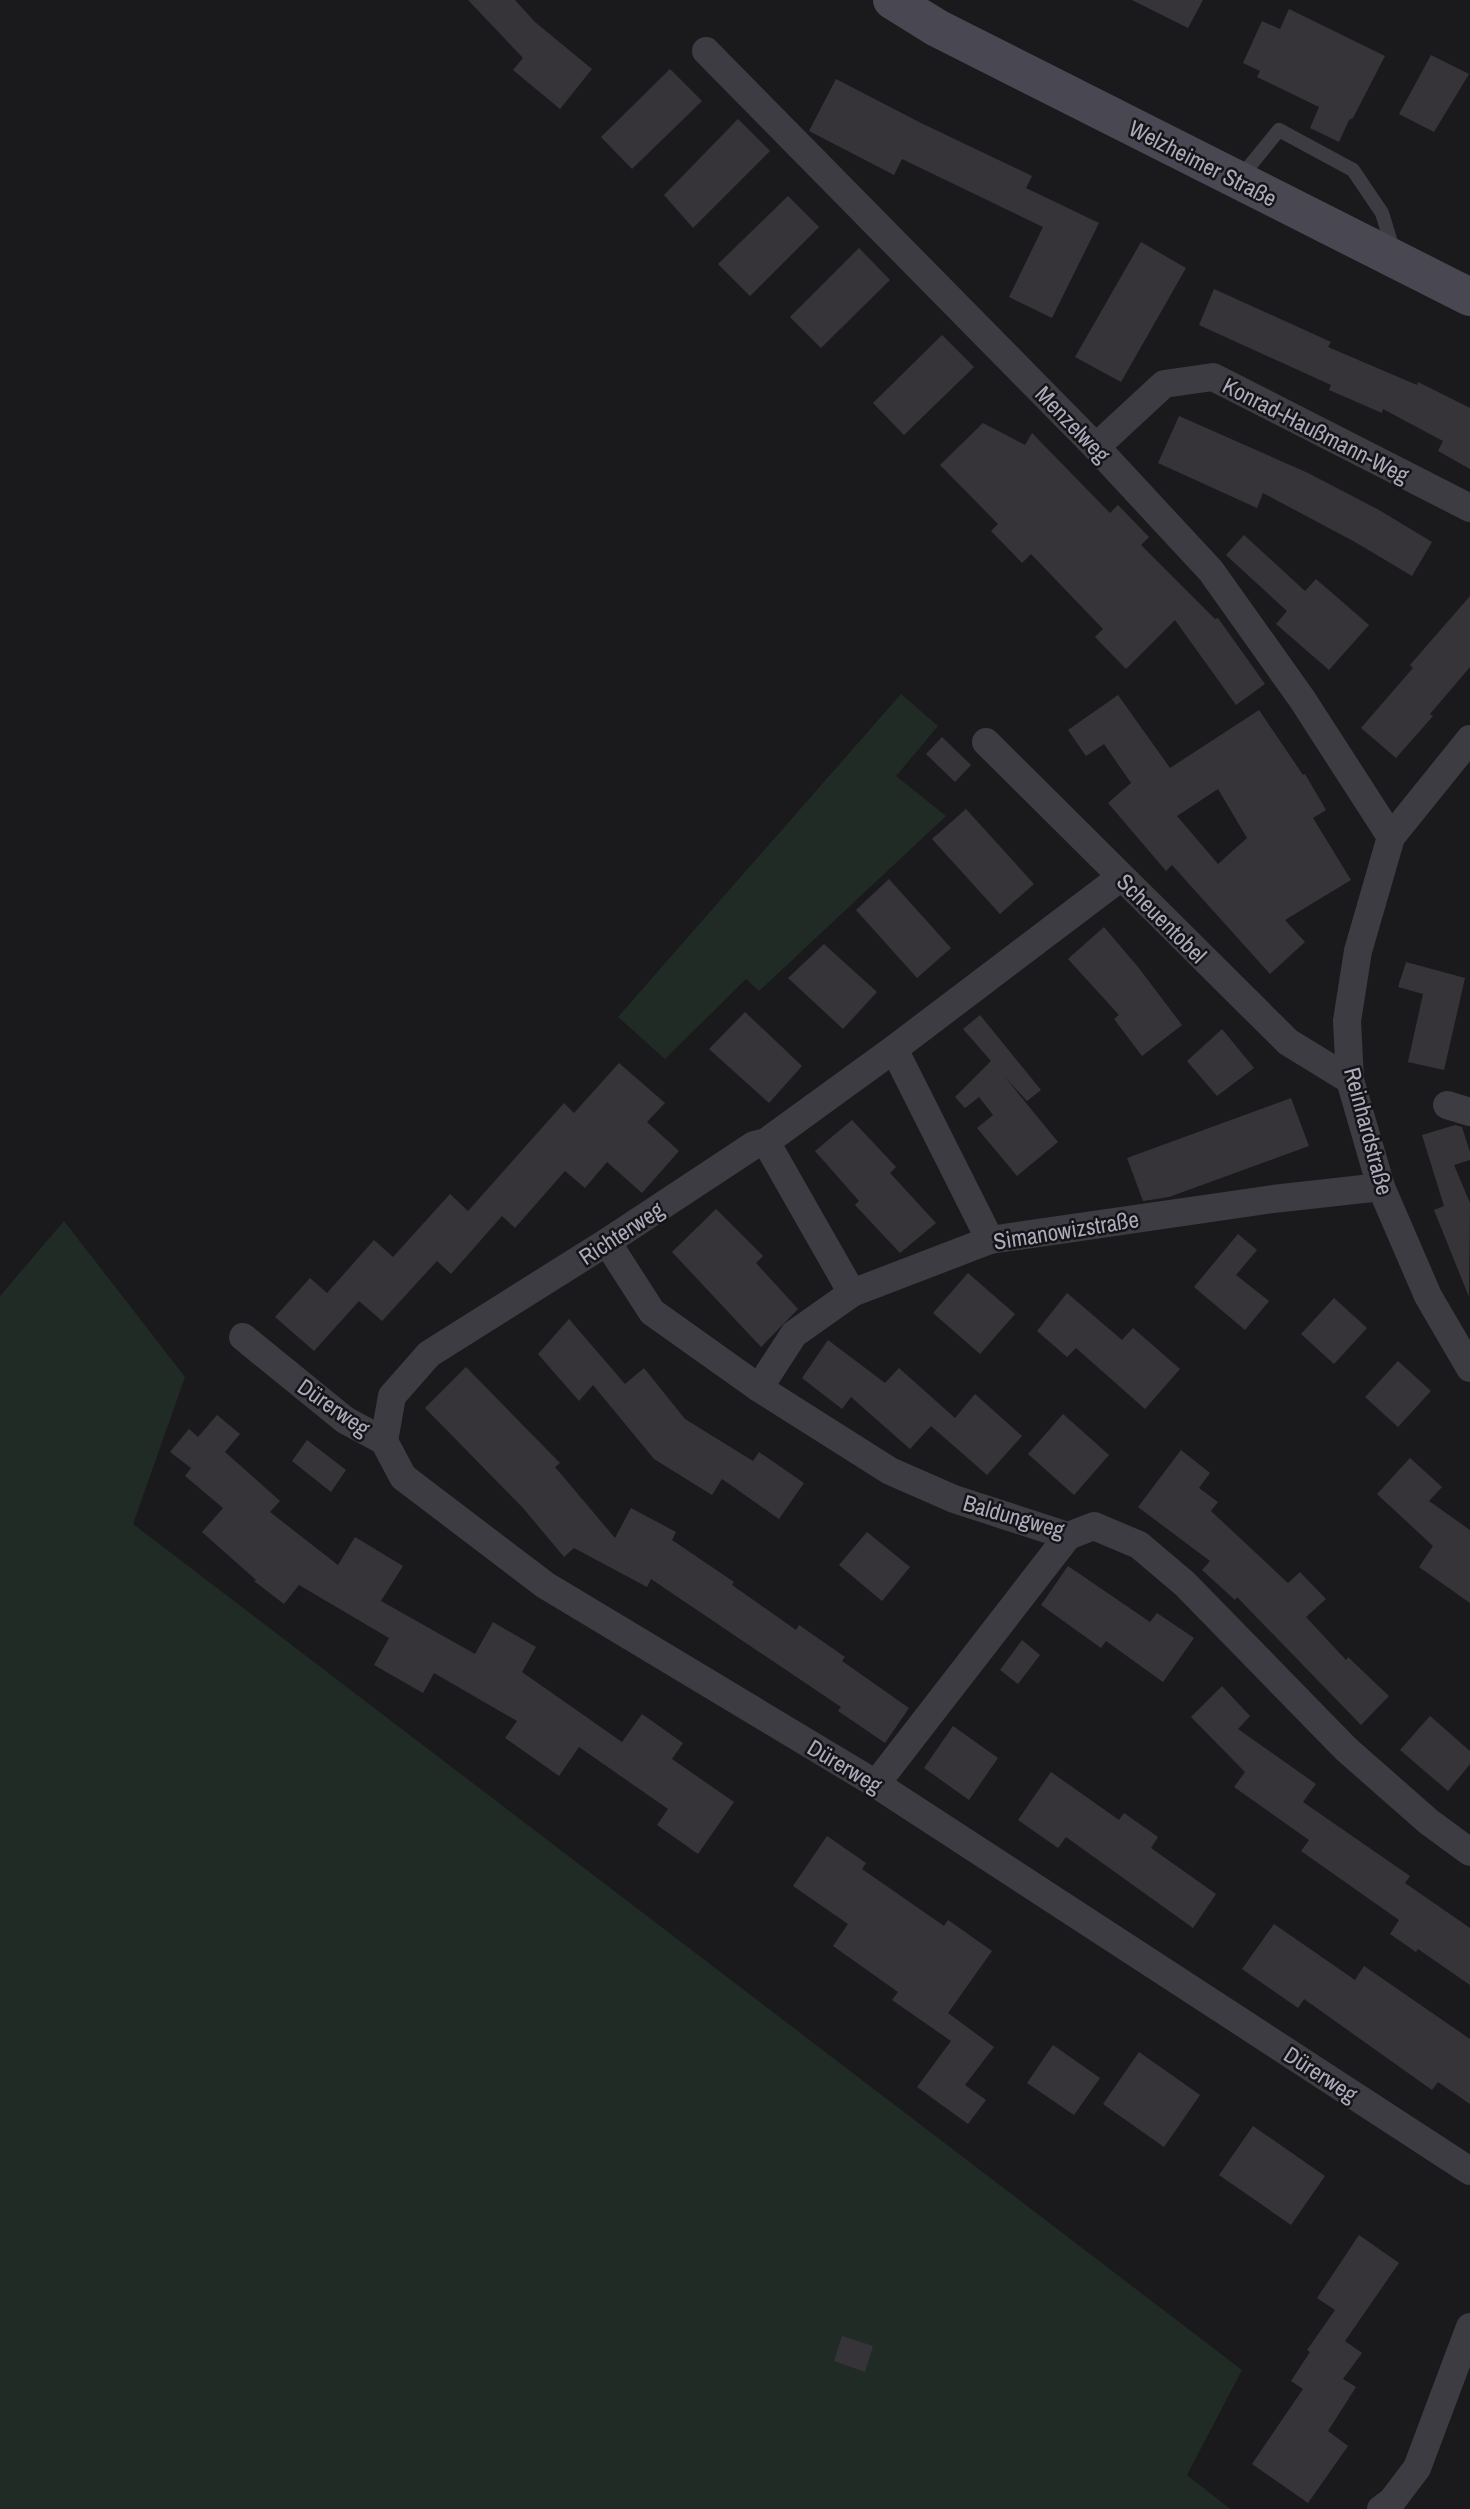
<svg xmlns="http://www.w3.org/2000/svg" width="1470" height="2509" font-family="'Archivo Narrow',sans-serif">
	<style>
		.green { fill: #212b25 }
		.building { fill: #363438; fill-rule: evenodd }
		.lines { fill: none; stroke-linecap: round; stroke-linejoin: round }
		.service { stroke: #3d3c43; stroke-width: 14 }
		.minor { stroke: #3d3c43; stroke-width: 28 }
		.secondary { stroke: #494852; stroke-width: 38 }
		.labels { text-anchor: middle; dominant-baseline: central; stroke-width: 5; stroke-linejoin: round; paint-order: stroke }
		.street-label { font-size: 23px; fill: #ababbc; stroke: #151417 }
	</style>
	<rect width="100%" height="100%" fill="#1a1a1c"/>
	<!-- green -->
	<g class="green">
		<path d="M901 694 938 726 896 776 946 816 759 991 746 979 665 1059 618 1017Z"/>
		<path d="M64 1221 185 1377 133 1524 1242 2370 1187 2475 1230 2509H0V1296Z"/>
	</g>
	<!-- building -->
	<g class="building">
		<path d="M468 0H515L535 22 592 69 560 109 513 70 523 58Z"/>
		<path d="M1132 0H1203L1188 28Z"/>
		<path d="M1289 9 1385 56 1353 118 1349 120 1339 142 1310 128 1319 107 1257 77 1260 71 1243 63 1262 21 1280 29Z"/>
		<path d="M1431 55 1469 74 1434 132 1399 114Z"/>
		<path d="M670 69 702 101 632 169 601 137Z"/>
		<path d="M836 79 921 123 1032 176 1026 188 1099 223 1052 318 1009 297 1043 227 902 159 894 175 809 131Z"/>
		<path d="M738 119 770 151 693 228 664 195Z"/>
		<path d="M788 196 819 227 750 296 718 264Z"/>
		<path d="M1141 242 1186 268 1121 382 1075 357Z"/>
		<path d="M859 248 890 280 821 348 790 317Z"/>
		<path d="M1214 289 1331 342 1328 347 1417 385 1418 382 1470 408V469L1438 451 1443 441 1383 409 1382 413 1329 390 1331 385 1199 325Z"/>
		<path d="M942 335 974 367 904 435 873 403Z"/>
		<path d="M1179 416 1308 473 1379 510 1432 542 1412 576 1355 542 1263 493 1257 508 1158 463Z"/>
		<path d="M983 423 1025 445 1032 433 1110 513 1118 505 1149 537 1141 545 1215 619 1218 618 1265 684 1236 705 1175 620 1126 669 1095 637 1103 629 1031 554 1022 563 991 531 998 524 940 465Z"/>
		<path d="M1244 535 1305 591 1316 579 1369 625 1329 670 1276 624 1287 611 1226 555Z"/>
		<path d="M1470 596V667L1430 714 1433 716 1396 758 1361 728 1413 668 1410 665Z"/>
		<path d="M1118 695 1170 768 1259 710 1303 775 1305 774 1326 810 1313 818 1351 880 1285 920 1305 942 1270 974 1172 865 1166 871 1108 803 1131 783 1104 744 1086 756 1068 730ZM1218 789 1247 838 1218 864 1177 816Z"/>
		<path d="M942 737 971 765 955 782 926 754Z"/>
		<path d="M966 809 1034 884 1000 914 932 839Z"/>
		<path d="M889 879 951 948 917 978 856 910Z"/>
		<path d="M1104 927 1138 967 1182 1025 1142 1056 1114 1019 1119 1015 1068 959Z"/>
		<path d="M824 944 877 992 843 1029 788 978Z"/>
		<path d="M1406 962 1465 978 1444 1070 1408 1062 1423 994 1398 987Z"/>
		<path d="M745 1012 802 1066 769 1103 709 1049Z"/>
		<path d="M980 1015 1041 1090 1027 1101 1004 1076 1058 1142 1017 1176 977 1128 993 1115 979 1097 965 1108 955 1097 991 1061 963 1029Z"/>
		<path d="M1222 1029 1254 1068 1217 1096 1187 1061Z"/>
		<path d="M619 1063 665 1103 647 1122 679 1151 642 1193 607 1162 585 1188 565 1171 515 1228 502 1216 451 1274 437 1261 382 1321 359 1301 314 1351 275 1317 310 1278 327 1293 374 1240 393 1257 450 1194 468 1211 564 1103 574 1113Z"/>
		<path d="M1291 1098 1309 1146 1169 1197 1143 1201 1127 1158Z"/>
		<path d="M852 1120 896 1167 890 1173 936 1223 900 1253 855 1205 859 1201 815 1151Z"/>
		<path d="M1455 1125 1462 1127 1470 1152V1160L1454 1165 1470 1203 1469 1297 1434 1210 1444 1206 1422 1135Z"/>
		<path d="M716 1209 763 1256 756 1263 798 1309 761 1347 672 1252Z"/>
		<path d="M1238 1234 1257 1250 1236 1275 1269 1301 1245 1330 1194 1287Z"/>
		<path d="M968 1273 1015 1314 980 1354 933 1313Z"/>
		<path d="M1067 1293 1122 1340 1133 1328 1180 1369 1145 1409 1076 1348 1067 1357 1037 1331Z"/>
		<path d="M1334 1298 1367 1328 1334 1364 1301 1334Z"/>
		<path d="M569 1319 625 1384 644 1368 685 1419 753 1461 759 1452 804 1483 779 1519 722 1479 712 1495 654 1459 593 1385 579 1401 538 1354Z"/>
		<path d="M828 1340 885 1383 899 1368 955 1418 975 1394 1022 1436 987 1475 931 1426 910 1449 851 1397 842 1409 802 1378Z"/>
		<path d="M1398 1361 1431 1391 1398 1427 1365 1397Z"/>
		<path d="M466 1367 560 1463 555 1467 615 1538 631 1508 676 1532 672 1540 734 1582 732 1585 796 1630 799 1625 845 1657 842 1661 909 1708 885 1743 838 1711 841 1707 651 1579 647 1587 574 1548 564 1557 523 1508 425 1408Z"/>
		<path d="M1063 1414 1109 1455 1074 1495 1028 1454Z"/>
		<path d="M217 1415 240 1434 225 1452 280 1501 270 1512 338 1565 355 1537 403 1566 381 1601 475 1654 493 1622 536 1647 522 1672 622 1742 642 1714 683 1743 672 1759 734 1802 698 1854 657 1825 668 1809 579 1747 559 1776 505 1738 517 1721 434 1673 423 1693 374 1665 389 1638 299 1585 284 1604 254 1581 256 1580 202 1532 223 1508 185 1476 191 1468 170 1452 189 1429 198 1437Z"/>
		<path d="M307 1440 346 1470 331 1492 292 1461Z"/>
		<path d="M1181 1450 1210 1473 1199 1488 1218 1502 1211 1511 1288 1583 1300 1572 1326 1599 1306 1617 1346 1660 1348 1657 1389 1696 1361 1725 1237 1597 1235 1600 1202 1570 1210 1561 1138 1507Z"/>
		<path d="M1410 1458 1442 1487 1429 1501 1470 1530V1603L1419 1567 1433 1546 1377 1494Z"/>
		<path d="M867 1532 910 1567 882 1601 839 1565Z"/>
		<path d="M1068 1566 1150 1622 1157 1613 1194 1638 1163 1682 1106 1641 1101 1648 1041 1605Z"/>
		<path d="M1022 1640 1040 1655 1018 1684 1000 1670Z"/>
		<path d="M1222 1686 1250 1716 1238 1729 1316 1784 1303 1802 1410 1876 1405 1883 1470 1928V1985L1418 1949 1416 1952 1390 1934 1399 1920 1301 1851 1309 1840 1234 1787 1245 1772 1191 1717Z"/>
		<path d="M1430 1716 1470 1751V1764L1448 1791 1400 1750Z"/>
		<path d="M953 1726 998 1758 969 1800 924 1768Z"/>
		<path d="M1051 1772 1119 1820 1124 1813 1158 1837 1151 1848 1216 1894 1193 1928 1066 1837 1058 1848 1018 1820Z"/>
		<path d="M827 1836 866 1863 862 1869 944 1926 948 1920 992 1951 948 2013 994 2047 965 2085 986 2100 968 2124 917 2087 951 2041 892 2000 898 1992 833 1946 848 1924 793 1886Z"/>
		<path d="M1274 1924 1355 1980 1364 1966 1470 2039V2104L1438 2082 1432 2090 1304 1999 1298 2008 1242 1969Z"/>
		<path d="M1053 2045 1100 2078 1074 2115 1027 2083Z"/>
		<path d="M1139 2052 1200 2095 1164 2147 1103 2104Z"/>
		<path d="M1253 2126 1325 2176 1291 2225 1219 2175Z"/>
		<path d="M1359 2235 1399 2263 1345 2341 1362 2353 1343 2379 1356 2387 1328 2431 1348 2446 1308 2503 1252 2464 1303 2389 1291 2381 1310 2352 1307 2350 1335 2310 1317 2298Z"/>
		<path d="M842 2336 873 2346 865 2372 834 2361Z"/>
	</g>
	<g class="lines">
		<!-- service -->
		<path class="service" d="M1239 179 1279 130 1353 170 1382 213 1390 239 1388 250"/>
		<!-- minor -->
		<g class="minor">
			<path d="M706 51 1096 447 1211 571 1302 699 1391 837"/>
			<path d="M1096 447 1164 384 1213 377 1470 508"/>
			<path d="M1470 739 1391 837 1358 951 1347 1021 1350 1080 1381 1187 1428 1296 1470 1368"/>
			<path d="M986 742 1288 1042 1350 1080"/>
			<path d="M894 1049 990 1240"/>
			<path d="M1447 1105 1470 1112"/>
			<path d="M766 1142 852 1293"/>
			<path d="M607 1242 652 1312 759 1388 890 1471 954 1499 1068 1536 1094 1526 1139 1545 1185 1584 1346 1749 1429 1822 1470 1852"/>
			<path d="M243 1337 345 1420 384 1441 403 1477 545 1585 876 1784 1470 2171"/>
			<path d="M759 1388 794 1334 852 1293 990 1240 1273 1199 1381 1187"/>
			<path d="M384 1441 392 1396 429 1354 607 1242 754 1145 766 1142 894 1049 1121 877"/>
			<path d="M876 1784 1068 1536"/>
			<path d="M1381 2509 1392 2501 1417 2468 1470 2327"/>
		</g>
		<!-- secondary -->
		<path class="secondary" d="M892 0 937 28 1470 297"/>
	</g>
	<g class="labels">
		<!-- street labels -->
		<g class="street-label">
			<text transform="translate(1203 163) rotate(27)">Welzheimer Straße</text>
			<text transform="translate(1073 424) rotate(46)">Menzelweg</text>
			<text transform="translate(1316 430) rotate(27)">Konrad-Haußmann-Weg</text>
			<text transform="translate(1162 918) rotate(45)">Scheuentobel</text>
			<text transform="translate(1369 1131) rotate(75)">Reinhardstraße</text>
			<text transform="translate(1066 1230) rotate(-9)">Simanowizstraße</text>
			<text transform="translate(621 1233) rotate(-33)">Richterweg</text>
			<text transform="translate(334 1407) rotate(35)">Dürerweg</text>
			<text transform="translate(1014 1516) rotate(16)">Baldungweg</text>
			<text transform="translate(845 1766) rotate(31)">Dürerweg</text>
			<text transform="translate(1321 2074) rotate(33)">Dürerweg</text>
		</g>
	</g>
</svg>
